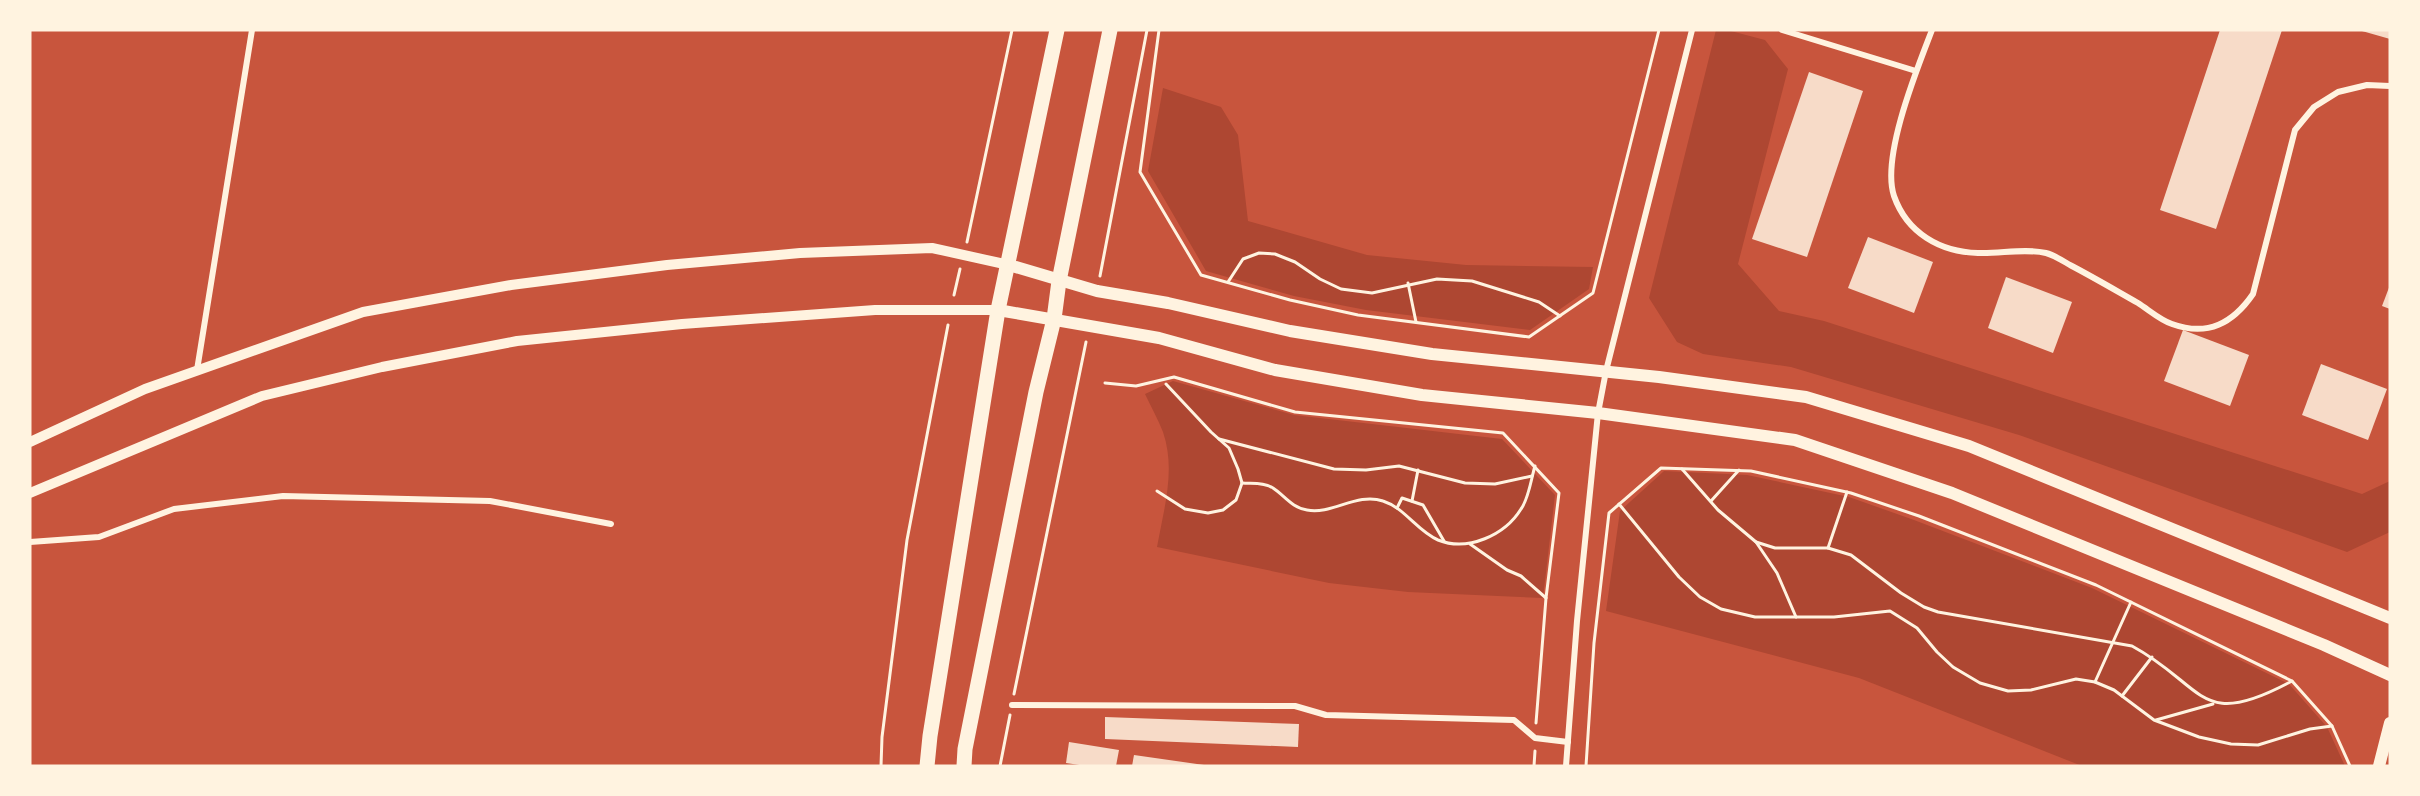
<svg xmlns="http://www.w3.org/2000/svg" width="2420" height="796" font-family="Overpass,sans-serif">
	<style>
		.green { fill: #ae4732 }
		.building { fill: #f7dbc8 }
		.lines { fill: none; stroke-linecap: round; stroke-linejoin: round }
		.path { stroke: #fff3e0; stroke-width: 3 }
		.minor { stroke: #fff3e0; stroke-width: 6 }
		.tertiary { stroke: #fff3e0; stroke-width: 10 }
		.secondary { stroke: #fff3e0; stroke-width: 12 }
		.primary { stroke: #fff3e0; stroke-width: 15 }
	</style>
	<rect width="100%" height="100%" fill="#c8553d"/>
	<!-- green -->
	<g class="green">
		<path d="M1716 30H1727L1765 40 1788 69 1738 264 1779 311 1824 321 2362 494 2390 481V532L2347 552 2019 435 1791 367 1703 354 1677 342 1649 298Z"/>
		<path d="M1163 88 1221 107 1238 135 1248 221 1367 255 1466 265 1593 267 1589 289 1530 330 1366 310 1294 296 1206 271 1148 171Z"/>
		<path d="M1173 381 1294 415 1502 439 1555 495 1543 598 1408 592 1329 583 1157 547C1164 508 1176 470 1163 432 1158 419 1151 407 1145 394Z"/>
		<path d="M1664 471 1747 475 1849 497 1914 520 2092 588 2289 684 2327 727 2345 766H2082L1859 678 1606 611 1620 511Z"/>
	</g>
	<!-- building -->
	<g class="building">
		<path d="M2220 30H2282L2216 229 2160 210Z"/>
		<path d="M2390 30V39L2362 31V30Z"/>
		<path d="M1809 72 1863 91 1807 257 1752 239Z"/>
		<path d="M1868 237 1933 262 1914 313 1848 288Z"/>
		<path d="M2006 277 2072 302 2053 353 1988 328Z"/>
		<path d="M2390 285V309L2382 306Z"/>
		<path d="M2183 330 2249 355 2230 406 2164 381Z"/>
		<path d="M2321 364 2387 389 2368 440 2302 415Z"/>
		<path d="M1105 717 1299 724 1298 747 1105 739Z"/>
		<path d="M1069 742 1119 750 1116 766H1086L1066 763Z"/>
		<path d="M1134 755 1204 765V766H1132Z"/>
	</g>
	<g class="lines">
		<!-- path -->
		<g class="path">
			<path d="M1159 30 1140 172 1201 275 1290 300 1358 315 1529 337 1593 293 1659 30"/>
			<path d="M967 242 1012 30"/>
			<path d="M1100 276 1147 30"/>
			<path d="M1228 282 1243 259 1259 253 1275 254 1295 262 1320 279 1341 289 1372 293 1437 279 1472 281 1539 302 1560 316"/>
			<path d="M1408 283 1416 322"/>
			<path d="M954 295 960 269"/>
			<path d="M1105 383 1136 386 1174 377 1295 412 1503 433 1559 493 1546 598 1536 723"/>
			<path d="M1219 439 1334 469 1366 470 1399 466 1465 483 1495 484 1532 476"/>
			<path d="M1682 469 1718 510 1756 542 1777 573 1796 617"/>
			<path d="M1242 483C1251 484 1264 482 1273 488 1284 495 1292 508 1307 510 1332 515 1357 492 1383 501 1405 508 1417 531 1438 540 1468 552 1505 535 1521 509 1529 498 1531 479 1535 466"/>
			<path d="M1157 491 1185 509 1208 513 1223 510 1236 500 1242 483 1238 469 1229 448 1211 432 1166 384"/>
			<path d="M1412 501 1418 470"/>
			<path d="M1711 501 1739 470"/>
			<path d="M1619 504 1679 577 1700 597 1721 609 1755 617H1834L1890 611 1917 628 1937 652 1953 667 1980 683 2008 691 2031 690 2076 679 2095 682 2114 690 2154 720 2199 737 2231 744 2258 745 2310 729 2332 726"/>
			<path d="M1397 508 1402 498 1423 505 1444 541"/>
			<path d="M1756 542 1775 548H1828L1851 555 1901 593 1924 607 1938 612 2132 646C2206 686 2198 732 2292 681"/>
			<path d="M1470 544 1507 570 1521 576 1546 598"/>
			<path d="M1828 548 1847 492"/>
			<path d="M2095 682 2131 602"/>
			<path d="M1014 694 1086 342"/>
			<path d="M2122 696 2152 657"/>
			<path d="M2156 720 2213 704"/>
			<path d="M881 766 882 737 907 540 948 325"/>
			<path d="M1000 766 1010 715"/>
			<path d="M1534 766 1535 751"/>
			<path d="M1586 766 1594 643 1609 513 1661 468 1751 471 1851 493 1919 516 2096 585 2292 681 2332 726 2350 766"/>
		</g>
		<!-- minor -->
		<g class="minor">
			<path d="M1782 30 1916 71"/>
			<path d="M1932 30C1917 69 1881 157 1894 196 1907 233 1940 252 1978 253 2000 254 2024 248 2046 253 2054 255 2063 261 2070 265 2093 277 2115 290 2138 303 2149 310 2160 320 2172 324 2208 337 2233 323 2253 294L2295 130 2314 107 2338 92 2367 85 2390 86"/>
			<path d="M197 370 252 30"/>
			<path d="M30 542 99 537 174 509 283 496 490 501 611 524"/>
			<path d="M1012 705 1295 706 1326 715 1514 720 1535 738 1568 742"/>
			<path d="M1566 766 1577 621 1598 413 1606 371 1692 30"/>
		</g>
		<!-- tertiary -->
		<g class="tertiary">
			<path d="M30 442 145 389 363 312 511 285 667 265 800 253 932 248 1009 265"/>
			<path d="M30 493 262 396 382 367 517 341 682 324 875 310H998"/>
		</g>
		<!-- secondary -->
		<g class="secondary">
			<path d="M1009 265 1097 291 1168 303 1290 331 1432 354 1659 377 1806 397 1969 446 2390 618"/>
			<path d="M998 310 1159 338 1275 370 1422 395 1598 413 1795 440 1952 493 2324 645 2390 675"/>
			<path d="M2379 766 2390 723"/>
		</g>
		<!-- primary -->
		<g class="primary">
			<path d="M927 766 930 736 998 310 1057 30"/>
			<path d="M964 766 965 749 1036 392 1054 319 1059 281 1110 30"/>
		</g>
	</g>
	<!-- border -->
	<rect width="2420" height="796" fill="none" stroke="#fff3e0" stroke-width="63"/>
</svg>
